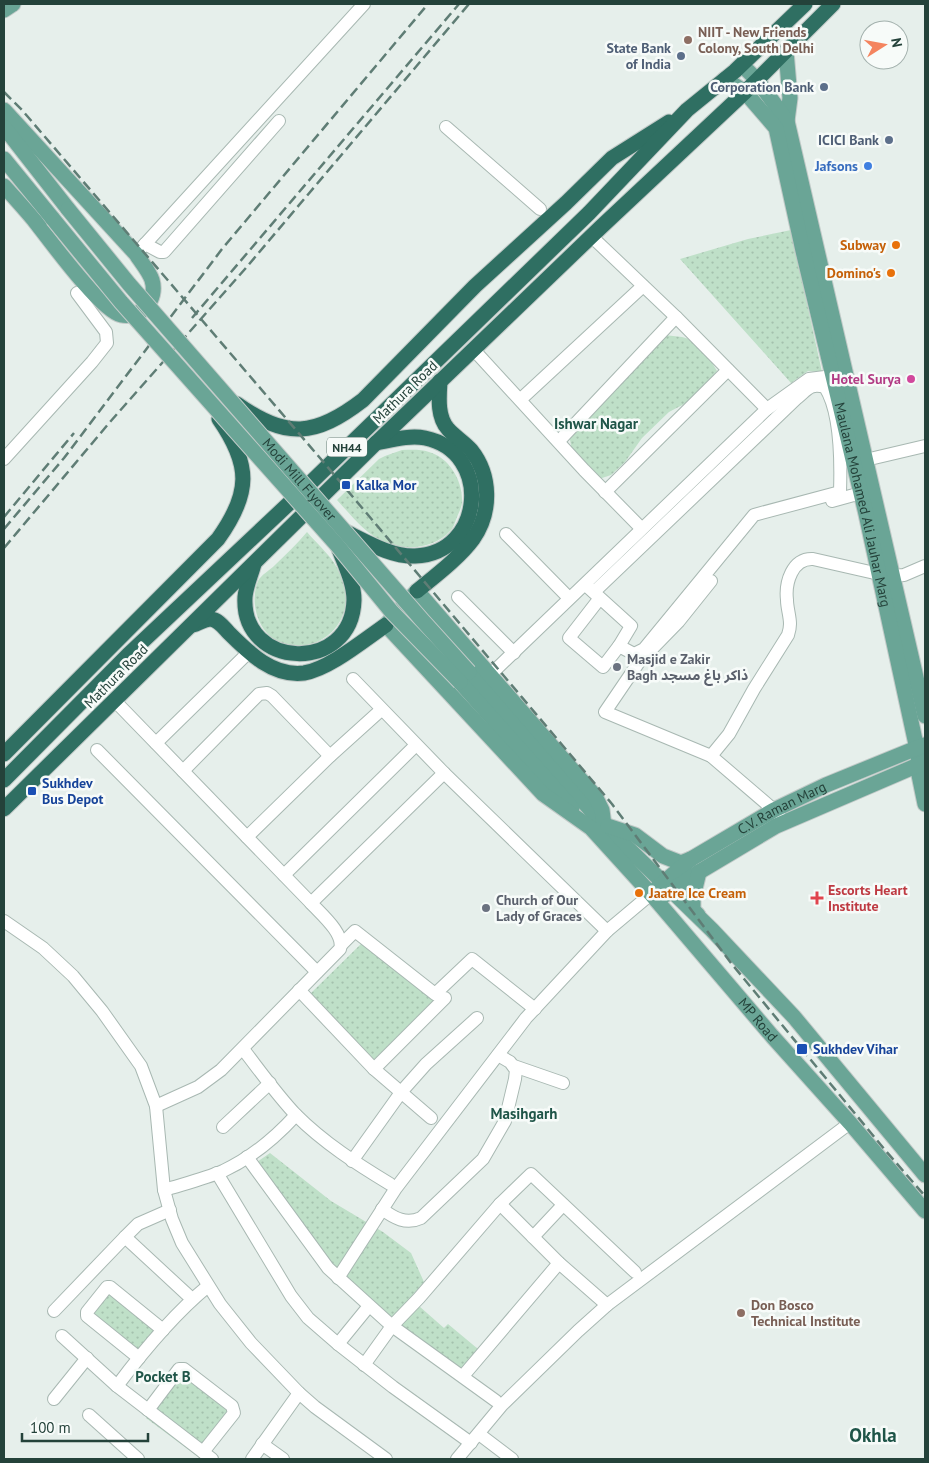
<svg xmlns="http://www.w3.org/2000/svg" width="929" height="1463" font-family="'PT Sans','Noto Sans Arabic',sans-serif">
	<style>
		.green { fill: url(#green-dots) }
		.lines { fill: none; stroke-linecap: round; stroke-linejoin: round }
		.minor-casing { stroke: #a8b8b2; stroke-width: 14 }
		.major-casing { stroke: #c2cac8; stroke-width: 17 }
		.highway-casing { stroke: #c2cac8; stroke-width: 17 }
		.minor { stroke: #fff; stroke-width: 12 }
		.major { stroke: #6aa596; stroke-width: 15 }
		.highway { stroke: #2f6f62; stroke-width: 15 }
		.rail { stroke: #5f7d75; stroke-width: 2.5; stroke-dasharray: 10 5; stroke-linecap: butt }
		.major-bridge-casing { stroke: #c2cac8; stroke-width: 17; stroke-linecap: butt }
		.major-bridge { stroke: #6aa596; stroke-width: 15 }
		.education-dot { fill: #8d6e63; stroke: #f7fbf9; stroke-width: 2 }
		.service-dot { fill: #5c6f8a; stroke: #f7fbf9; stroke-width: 2 }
		.shop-dot { fill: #3f7fe0; stroke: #f7fbf9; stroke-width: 2 }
		.food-dot { fill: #e8710a; stroke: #f7fbf9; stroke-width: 2 }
		.hotel-dot { fill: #d1479c; stroke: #f7fbf9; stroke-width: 2 }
		.transit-dot { fill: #1a4fb4; stroke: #f7fbf9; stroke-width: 2 }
		.worship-dot { fill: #6b7280; stroke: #f7fbf9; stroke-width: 2 }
		.health-dot { fill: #e0444e; stroke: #f7fbf9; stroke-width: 2 }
		.labels { text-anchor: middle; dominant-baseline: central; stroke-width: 5; stroke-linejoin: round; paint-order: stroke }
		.shield { fill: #f7fbf9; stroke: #637a73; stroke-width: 1 }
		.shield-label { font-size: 12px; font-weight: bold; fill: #24423a }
		.education-label { font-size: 14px; font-weight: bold; fill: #785e54; stroke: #f7fbf9; text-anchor: start }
		.service-label { font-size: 14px; font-weight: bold; fill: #4e5e75; stroke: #f7fbf9; text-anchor: end }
		.shop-label { font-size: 14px; font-weight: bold; fill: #366cbe; stroke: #f7fbf9; text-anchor: end }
		.food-label { font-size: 14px; font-weight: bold; fill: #c56008; stroke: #f7fbf9; text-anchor: end }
		.hotel-label { font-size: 14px; font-weight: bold; fill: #b23c85; stroke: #f7fbf9; text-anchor: end }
		.street-label { font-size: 14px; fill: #24423a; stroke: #f7fbf9 }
		.transit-label { font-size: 14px; font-weight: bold; fill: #164399; stroke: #f7fbf9; text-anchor: start }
		.worship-label { font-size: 14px; font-weight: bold; fill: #5b616d; stroke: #f7fbf9; text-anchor: start }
		.health-label { font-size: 14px; font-weight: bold; fill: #be3a42; stroke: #f7fbf9; text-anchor: start }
		.neighbourhood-label { font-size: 15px; font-weight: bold; fill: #1f5548; stroke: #f7fbf9 }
		.district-label { font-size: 19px; font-weight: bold; fill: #1f5548; stroke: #f7fbf9 }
	</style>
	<defs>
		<pattern id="green-dots" width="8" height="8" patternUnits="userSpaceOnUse" patternTransform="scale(1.25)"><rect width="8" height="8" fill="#bfe0c8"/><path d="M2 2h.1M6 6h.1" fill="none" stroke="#a4c1ad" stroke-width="1.8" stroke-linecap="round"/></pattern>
	</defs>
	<rect width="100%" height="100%" fill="#e6efeb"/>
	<!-- green -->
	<g class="green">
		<path d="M791 230 822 372 808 371 791 383 680 259 748 239Z"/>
		<path d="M665 335C670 336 676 336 682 337 697 340 710 358 717 371L701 391 688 402 669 412 642 438 625 462 611 475 599 479 572 451 569 434Z"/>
		<path d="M402 450C411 450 420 449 429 452 448 457 462 479 462 499 463 505 459 512 457 517 455 521 454 528 450 531 435 548 407 551 386 543 366 535 351 515 337 500L379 459 385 456Z"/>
		<path d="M307 532C318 545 334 558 340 574 342 580 346 590 346 596 348 646 277 668 258 618 254 607 253 593 258 581 261 575 270 570 275 565 286 554 297 544 307 532Z"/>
		<path d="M365 940 439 995 372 1062 309 995Z"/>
		<path d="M270 1153 331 1201 383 1232 411 1253 424 1282 392 1319 331 1263 257 1162Z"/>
		<path d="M108 1289 164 1333 140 1358 89 1315Z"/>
		<path d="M419 1306 444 1328 448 1324 478 1349 462 1370 400 1326Z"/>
		<path d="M182 1371 232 1410 197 1456 146 1418Z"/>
	</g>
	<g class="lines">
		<!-- minor casing -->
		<g class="minor-casing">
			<g id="minor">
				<path d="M446 127 540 209"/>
				<path d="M591 236 676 317 767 409"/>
				<path d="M145 244 160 252H164L279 121"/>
				<path d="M136 254 364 4"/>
				<path d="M473 349 584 470 641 528"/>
				<path d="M521 399 643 286"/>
				<path d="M559 441 676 317"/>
				<path d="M4 459 92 362 107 343 106 332 77 293"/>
				<path d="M857 462 925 446"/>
				<path d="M605 492 728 370"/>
				<path d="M832 501 861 493"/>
				<path d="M506 534 569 598"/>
				<path d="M892 576 904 575 925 566"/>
				<path d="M711 581 679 621 639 662 605 712 711 756 774 810 784 822"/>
				<path d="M589 588 631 626 619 646 603 667 569 638 600 598"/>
				<path d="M594 592 797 398C808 389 810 383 825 387 841 412 841 462 840 492L754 515 644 649 634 654 619 646"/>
				<path d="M458 597 514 653"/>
				<path d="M490 675 767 409 809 379 833 376"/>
				<path d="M353 679 444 773 607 931"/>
				<path d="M114 700 311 903C321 914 345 934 340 949L221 1070 198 1087 156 1106"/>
				<path d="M156 743 250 651"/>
				<path d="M97 750 317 972"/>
				<path d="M711 756 729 734 754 689 788 635C789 632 790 628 790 624 790 616 787 608 787 600 785 583 792 558 813 559L879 574"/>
				<path d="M183 771 259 694 267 693 272 696 330 756"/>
				<path d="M247 837 330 756 381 710"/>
				<path d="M284 875 416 745"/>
				<path d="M311 903 444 773"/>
				<path d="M4 921 43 948 73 976 102 1011 141 1066 156 1106 164 1190 172 1219 182 1243 220 1304 251 1343 299 1393 315 1407 386 1459"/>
				<path d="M341 945 355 931 435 994 472 959 535 1009"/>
				<path d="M299 990 374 1069 431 1118"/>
				<path d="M243 1049C260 1071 277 1095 296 1115 324 1143 357 1164 390 1184"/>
				<path d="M514 1066 563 1083"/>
				<path d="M374 1069 445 998"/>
				<path d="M223 1127 270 1083"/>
				<path d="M247 1157 328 1268 392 1326 496 1401"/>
				<path d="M352 1161 402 1091 426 1064 477 1018"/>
				<path d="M217 1173 291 1296 308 1318 338 1344 393 1387 471 1443"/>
				<path d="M164 1190C183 1184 204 1179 223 1171 251 1158 275 1138 296 1115"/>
				<path d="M500 1204 559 1263 607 1305"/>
				<path d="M382 1209C394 1218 406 1225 421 1218L483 1159 505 1121 515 1079 516 1070 510 1062 498 1055"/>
				<path d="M125 1237 138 1224 170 1210"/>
				<path d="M533 1237 563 1205"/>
				<path d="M338 1278 396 1188 526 1018 607 931 651 894"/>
				<path d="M54 1311 125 1237 192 1299"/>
				<path d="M62 1336 117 1386 212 1459"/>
				<path d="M338 1344 369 1306"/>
				<path d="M139 1358 87 1316V1312L107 1287H110L163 1330"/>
				<path d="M364 1365 392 1326 419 1298 500 1204 531 1174 635 1272"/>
				<path d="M463 1376 559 1263"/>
				<path d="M117 1386C144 1350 174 1314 208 1286"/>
				<path d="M54 1399 87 1358"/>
				<path d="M148 1410 179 1369H184L232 1406 234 1413 203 1452"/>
				<path d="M89 1415 138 1459"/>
				<path d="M479 1434 512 1459"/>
				<path d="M262 1444 283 1459"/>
				<path d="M252 1459 299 1393"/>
				<path d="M457 1459 502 1405 578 1331 607 1305 850 1123"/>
			</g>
		</g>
		<!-- major casing -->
		<g class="major-casing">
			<g id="major">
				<path d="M4 10 13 4"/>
				<path d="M786 51 790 98 787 121"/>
				<path d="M742 65 757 80 787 121 925 716"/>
				<path id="s1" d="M725 79 745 92 776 128 803 251 866 514 917 749 919 764V775L925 804"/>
				<path d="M4 110 136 254C141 262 149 271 152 280 158 300 141 319 121 315 101 311 49 239 34 220 24 208 14 197 4 186"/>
				<path d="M4 127 68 209"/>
				<path d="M4 159 53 219"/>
				<path d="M469 672 604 825 712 930 794 1017 925 1175"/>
				<path d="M460 682 572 808"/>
				<path id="s2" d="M604 825 602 810 595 796 417 591 386 625 543 794 591 828 651 894 772 1036 850 1123 925 1211"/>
				<path d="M608 826 635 835 663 856 681 863 691 859"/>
				<path id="s3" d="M657 888 691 859 774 810 826 785 924 745"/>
				<path d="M665 895 699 872 776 826 925 762"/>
				<path d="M698 915 693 910V897L699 872"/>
			</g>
		</g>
		<!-- highway casing -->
		<g class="highway-casing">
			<g id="highway">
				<path d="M237 404C286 439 315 437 363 400L475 286 566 203 612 158 669 122"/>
				<path d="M346 532C367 542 391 557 415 556 484 554 493 452 425 438 409 435 392 440 376 443"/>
				<path d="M254 564C251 575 246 586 245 597 241 670 352 674 354 600 354 583 345 565 339 549"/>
				<path d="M417 591C435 576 459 558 473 539 492 512 491 475 471 450 464 442 455 437 448 429 437 417 439 397 440 381"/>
				<path d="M193 625C199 623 205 619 211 619 219 620 224 628 229 633 249 653 273 677 304 673 329 669 364 640 386 625"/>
				<path d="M4 754 218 539C251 493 251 465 219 419"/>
				<path d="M4 780 128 655 299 494 589 213 687 110 735 71 805 4"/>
				<path d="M4 809 376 443 601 227 745 92 833 4"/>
			</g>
		</g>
		<!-- minor -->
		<use href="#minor" class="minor"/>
		<!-- major -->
		<use href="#major" class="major"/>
		<!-- highway -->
		<use href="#highway" class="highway"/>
		<!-- rail -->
		<g class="rail">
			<path d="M4 92 22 110 320 458 612 804 731 963 885 1150 925 1196"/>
			<path d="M192 318 459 4"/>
			<path d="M4 517 74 433"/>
			<path d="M4 529 64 458 222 249 428 4"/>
			<path d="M4 548 110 422 245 269 469 4"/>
		</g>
		<!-- major-bridge casing -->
		<g class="major-bridge-casing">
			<g id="major-bridge">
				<path id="s4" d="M68 209 129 284 422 620 469 672"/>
				<path d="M53 219 121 302 337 545 391 611 460 682"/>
			</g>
		</g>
		<!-- major-bridge -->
		<use href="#major-bridge" class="major-bridge"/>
	</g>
	<!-- markers -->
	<g class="education-dot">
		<circle cx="688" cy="40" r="5"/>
		<circle cx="741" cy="1313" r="5"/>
	</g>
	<g class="service-dot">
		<circle cx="681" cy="56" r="5"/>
		<circle cx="824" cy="87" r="5"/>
		<circle cx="889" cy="140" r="5"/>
	</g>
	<circle class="shop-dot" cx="868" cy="166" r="5"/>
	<g class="food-dot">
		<circle cx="896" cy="245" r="5"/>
		<circle cx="891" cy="273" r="5"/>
		<circle cx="639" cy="893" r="5"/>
	</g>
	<circle class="hotel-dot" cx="911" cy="379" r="5"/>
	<g class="transit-dot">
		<rect x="341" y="480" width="10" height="10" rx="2.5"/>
		<rect x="27" y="786" width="10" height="10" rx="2.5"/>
		<rect x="796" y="1043" width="12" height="12" rx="2.5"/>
	</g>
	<g class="worship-dot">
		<circle cx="617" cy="667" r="5"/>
		<circle cx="486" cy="908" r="5"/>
	</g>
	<path class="health-dot" d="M814.5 890.5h5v5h5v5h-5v5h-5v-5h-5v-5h5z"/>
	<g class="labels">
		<!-- shield labels -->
		<rect class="shield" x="327" y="437.5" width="40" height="19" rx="4"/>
		<g class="shield-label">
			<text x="347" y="447">NH44</text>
		</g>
		<!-- education labels -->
		<g class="education-label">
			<text x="698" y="32">NIIT - New Friends<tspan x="698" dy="16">Colony, South Delhi</tspan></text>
			<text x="751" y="1305">Don Bosco<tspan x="751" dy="16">Technical Institute</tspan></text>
		</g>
		<!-- service labels -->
		<g class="service-label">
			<text x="671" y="48">State Bank<tspan x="671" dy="16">of India</tspan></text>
			<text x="814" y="87">Corporation Bank</text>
			<text x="879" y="140">ICICI Bank</text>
		</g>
		<!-- shop labels -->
		<g class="shop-label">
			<text x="858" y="166">Jafsons</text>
		</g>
		<!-- food labels -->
		<g class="food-label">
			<text x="886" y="245">Subway</text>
			<text x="881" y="273">Domino's</text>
			<text x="649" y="893" text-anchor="start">Jaatre Ice Cream</text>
		</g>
		<!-- hotel labels -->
		<g class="hotel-label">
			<text x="901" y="379">Hotel Surya</text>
		</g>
		<!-- street labels -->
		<g class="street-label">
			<text transform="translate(405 392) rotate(-44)">Mathura Road</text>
			<text stroke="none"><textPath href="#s4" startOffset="356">Modi Mill Flyover</textPath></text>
			<text stroke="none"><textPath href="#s1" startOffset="458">Maulana Mohamed Ali Jauhar Marg</textPath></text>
			<text transform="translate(116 676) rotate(-45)">Mathura Road</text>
			<text stroke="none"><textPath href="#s3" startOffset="149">C.V. Raman Marg</textPath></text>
			<text stroke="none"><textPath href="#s2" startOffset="892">MP Road</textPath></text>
		</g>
		<!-- transit labels -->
		<g class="transit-label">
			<text x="356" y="485">Kalka Mor</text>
			<text x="42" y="783">Sukhdev<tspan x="42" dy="16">Bus Depot</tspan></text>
			<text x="813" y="1049">Sukhdev Vihar</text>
		</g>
		<!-- worship labels -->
		<g class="worship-label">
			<text x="627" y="659">Masjid e Zakir<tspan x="627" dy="16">Bagh ذاکر باغ مسجد</tspan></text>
			<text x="496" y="900">Church of Our<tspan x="496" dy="16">Lady of Graces</tspan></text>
		</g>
		<!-- health labels -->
		<g class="health-label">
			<text x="828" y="890">Escorts Heart<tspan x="828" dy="16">Institute</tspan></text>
		</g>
		<!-- neighbourhood labels -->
		<g class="neighbourhood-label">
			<text x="596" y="423">Ishwar Nagar</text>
			<text x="524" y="1113">Masihgarh</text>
			<text x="163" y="1376">Pocket B</text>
		</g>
		<!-- district labels -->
		<g class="district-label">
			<text x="873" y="1435">Okhla</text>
		</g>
	</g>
	<!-- border -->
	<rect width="929" height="1463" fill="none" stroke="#24423a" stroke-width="10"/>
	<!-- north arrow -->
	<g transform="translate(884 45) rotate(79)"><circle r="24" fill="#f7fbf9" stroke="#a3b1ad"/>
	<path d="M0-4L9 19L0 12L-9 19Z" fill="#f4845f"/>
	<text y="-8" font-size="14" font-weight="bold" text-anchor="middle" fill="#24423a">N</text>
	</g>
	<!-- scale -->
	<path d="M22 1433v8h126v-8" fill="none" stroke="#24423a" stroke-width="2.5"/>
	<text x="30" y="1433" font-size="15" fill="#24423a" stroke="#f7fbf9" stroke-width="4" paint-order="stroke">100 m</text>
</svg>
